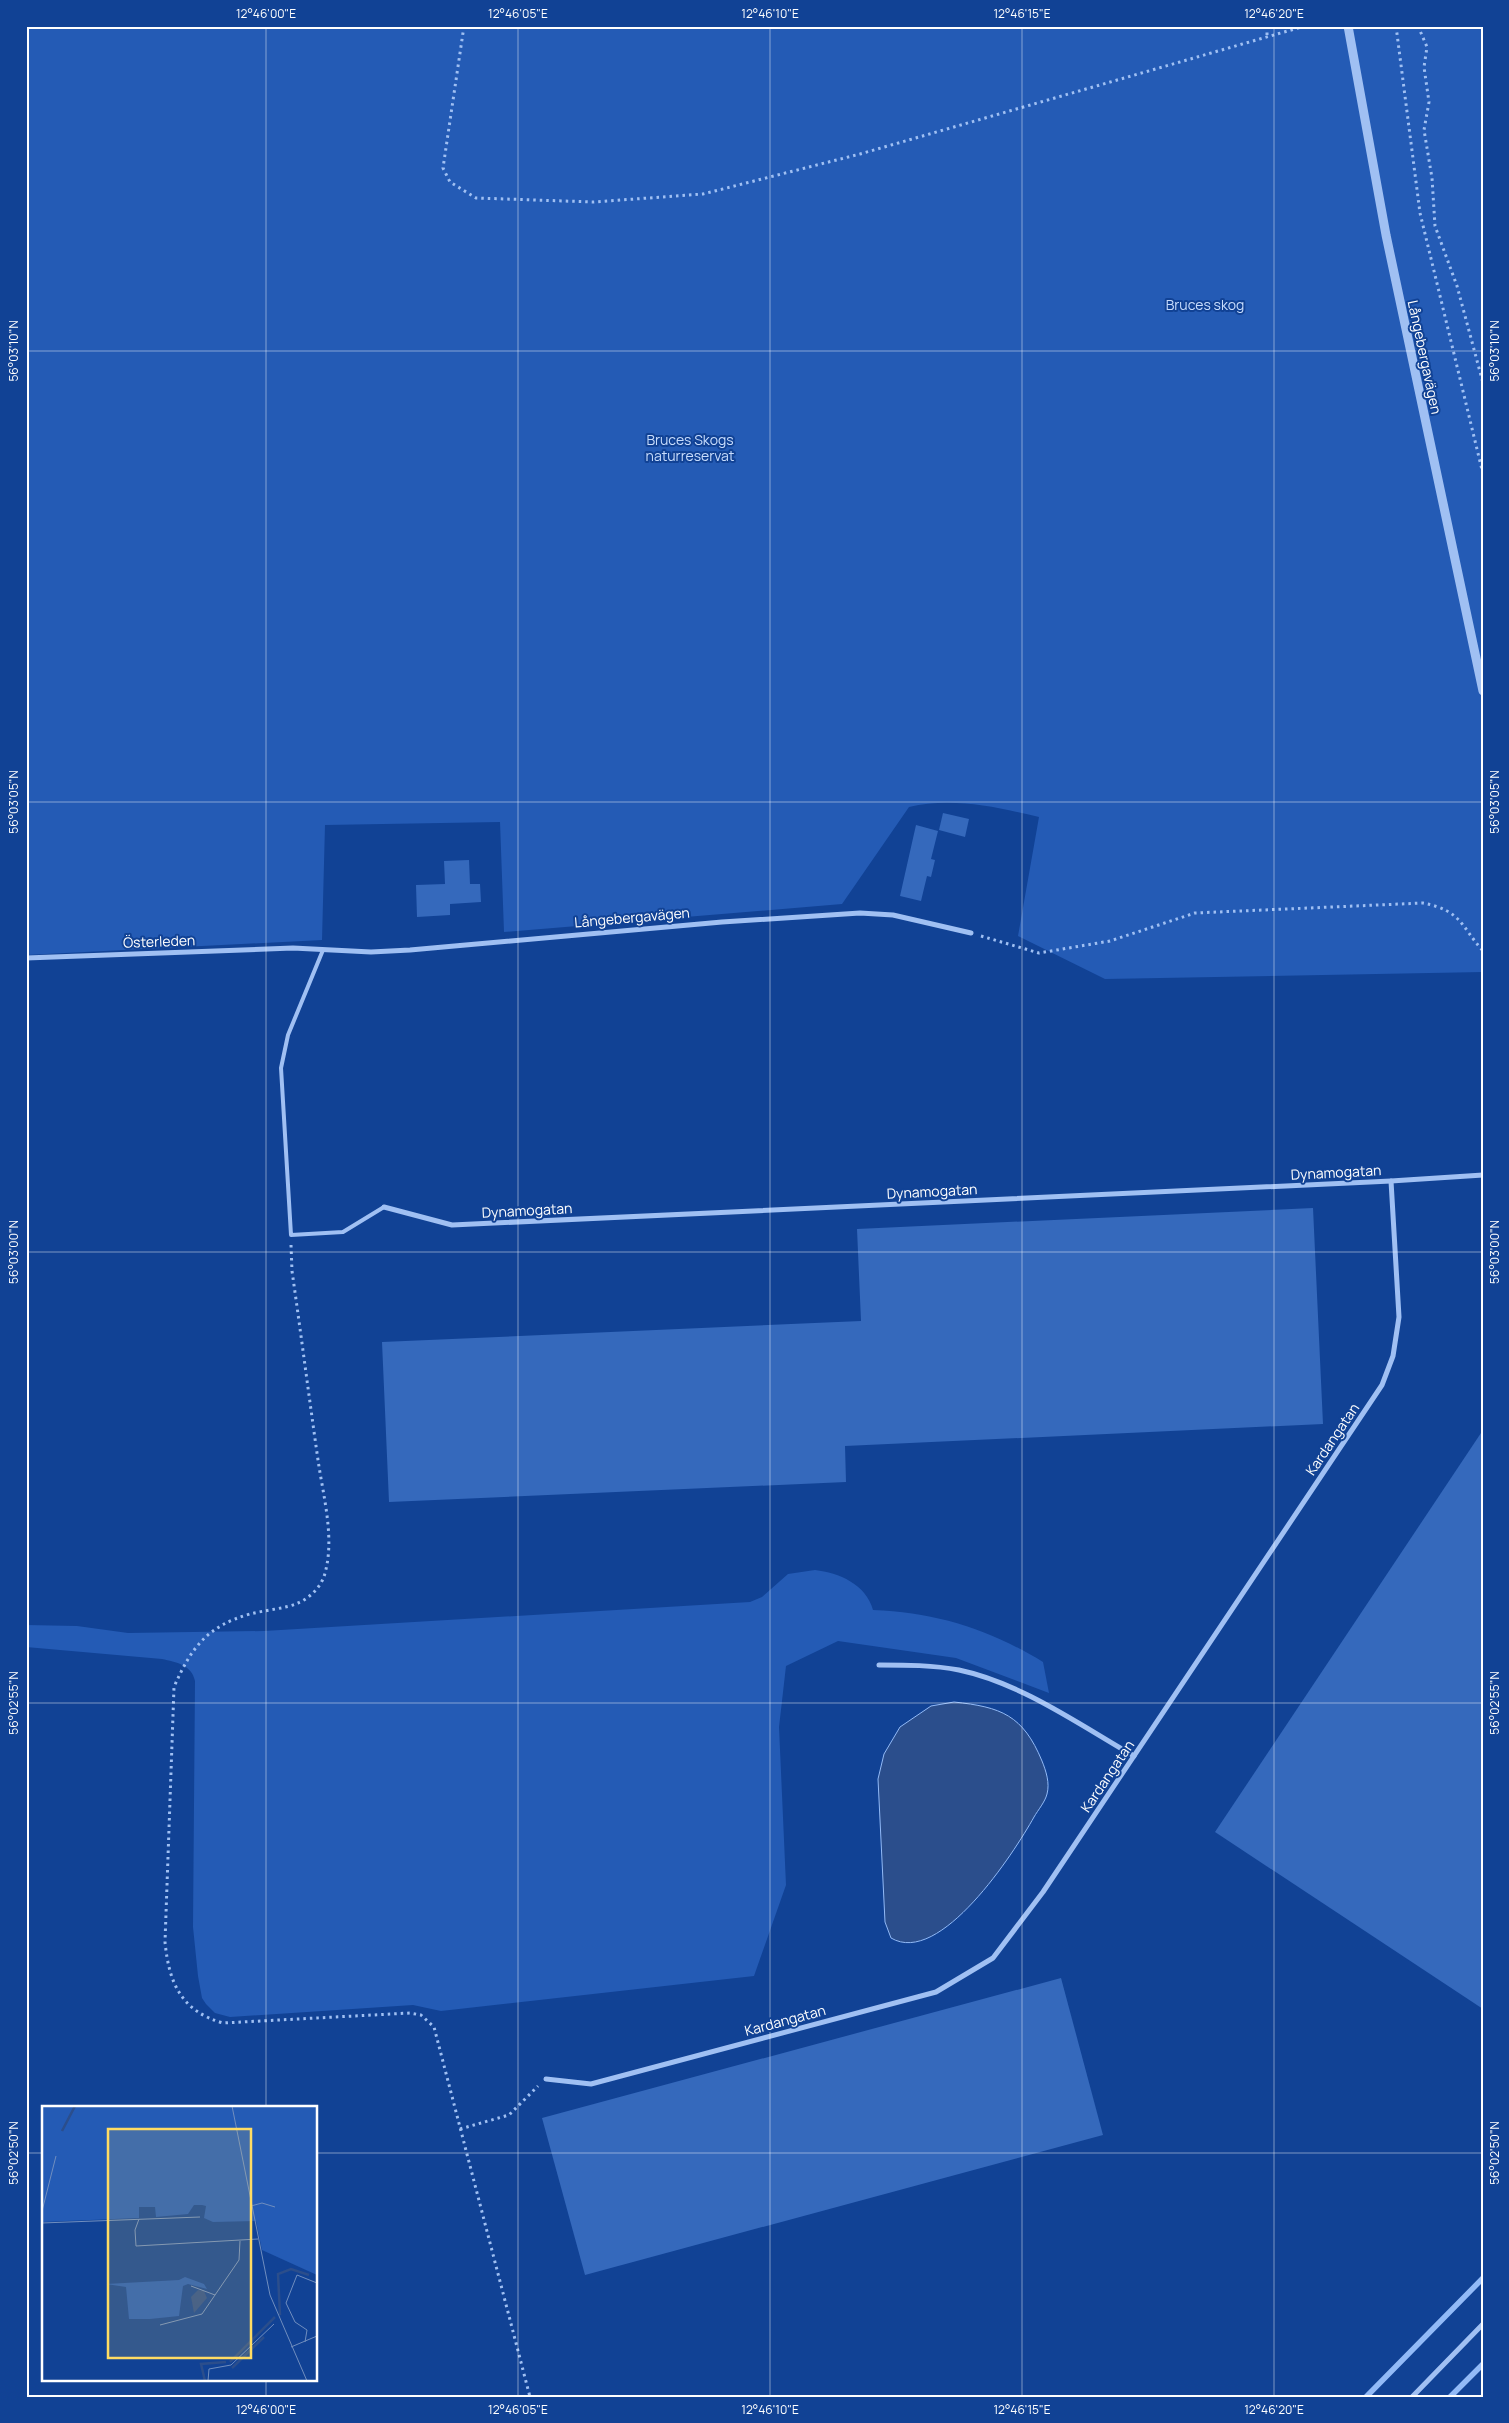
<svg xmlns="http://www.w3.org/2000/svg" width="1509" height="2423" font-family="Manrope,sans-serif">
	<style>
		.green { fill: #245bb5 }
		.water { fill: #2b4e8c; stroke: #92baf7 }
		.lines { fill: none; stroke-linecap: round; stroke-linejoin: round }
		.stream { stroke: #92baf7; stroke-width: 5.5 }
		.building { fill: #3569bc }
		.path { stroke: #a0c0f3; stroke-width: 3; stroke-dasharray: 2.5 4; stroke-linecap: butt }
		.service { stroke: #a0c0f3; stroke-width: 4 }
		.minor { stroke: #a0c0f3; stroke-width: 5 }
		.tertiary { stroke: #a0c0f3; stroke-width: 9 }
		.ticks { fill: none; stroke: #fff; stroke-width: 1; stroke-opacity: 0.45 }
		.labels { text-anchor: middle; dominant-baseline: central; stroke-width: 4; stroke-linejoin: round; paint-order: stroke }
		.park-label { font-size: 14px; fill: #c8ddfd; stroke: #114295 }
		.street-label { font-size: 14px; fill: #fff; stroke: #114295 }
		.inset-river { fill: none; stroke: #2b4e8c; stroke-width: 2.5 }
		.inset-road { fill: none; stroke: #708ebf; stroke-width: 1 }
		.view { fill: #ffdc63; fill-opacity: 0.15; stroke: #ffdc63; stroke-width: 2.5 }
		.inset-edge { fill: none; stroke: #fff; stroke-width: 2.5 }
		.neatline { fill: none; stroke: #fff; stroke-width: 2 }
		.ticks-label { font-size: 12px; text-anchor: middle; fill: #fff }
	</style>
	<rect width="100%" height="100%" fill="#114295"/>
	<!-- green -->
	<g class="green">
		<path d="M26 26H1483V972L1105 979 1018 936 1039 817C997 807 952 797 909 807L842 904 504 932 500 822 325 825 322 940 26 955Z"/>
		<path d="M815 1570C839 1573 866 1584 873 1610 937 1613 987 1628 1043 1662L1049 1693 956 1658 838 1641 786 1666 779 1727 786 1885 754 1976 441 2011 413 2005 230 2017 215 2013 206 2004 202 1998 198 1976 193 1927 195 1681C192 1665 176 1662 162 1659L26 1647V1625L77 1626 128 1633 264 1631 750 1602 762 1597 788 1574Z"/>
	</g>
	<!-- water -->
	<path class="water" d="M954 1702C1001 1707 1023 1715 1042 1761 1046 1771 1050 1783 1047 1794 1045 1802 1038 1810 1034 1817 1014 1853 940 1967 891 1938L885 1922 878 1779 884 1754 900 1727 931 1706Z"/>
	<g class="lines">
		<!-- stream -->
		<g class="stream">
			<path d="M1366 2397 1483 2278"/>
			<path d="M1450 2397 1483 2364"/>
		</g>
	</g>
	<!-- building -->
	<g class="building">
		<path d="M943 813 969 819 965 837 939 830Z"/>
		<path d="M916 825 938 831 931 859 935 860 931 877 927 876 921 901 900 896Z"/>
		<path d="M469 860 470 884H480L481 902 450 904V915L417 917 416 885 445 884 444 861Z"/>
		<path d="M1313 1208 1323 1424 845 1446 846 1482 389 1502 382 1342 861 1321 857 1229Z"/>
		<path d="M1483 1430V2009L1215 1832Z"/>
		<path d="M1061 1978 1103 2135 585 2275 542 2118Z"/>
	</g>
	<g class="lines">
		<!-- path -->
		<g class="path">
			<path d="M464 26 443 168 450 182 476 198 594 202 703 194 860 154 1305 26"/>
			<path d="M1267 26V37"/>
			<path d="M1396 26 1420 213 1483 474"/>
			<path d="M1418 26 1427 47 1424 67 1429 102 1424 130 1432 178 1435 226 1457 286 1483 383"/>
			<path d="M981 936 1039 953 1110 941 1195 913 1423 903C1462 911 1460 925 1483 951"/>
			<path d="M291 1245 292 1271C301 1334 309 1397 318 1460 323 1495 335 1538 325 1573 322 1586 310 1598 298 1603 284 1609 265 1610 250 1614 207 1626 191 1648 174 1687L165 1942C169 1983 181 2011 223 2023L410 2013 421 2015 434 2027 530 2397"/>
			<path d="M460 2129 509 2115 538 2086"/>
		</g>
		<!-- service -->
		<path class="service" d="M323 950 288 1035 281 1068 291 1235 343 1232 384 1207"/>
		<!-- minor -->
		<g class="minor">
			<path d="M26 958 293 948 371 952 410 950 722 922 860 913 893 915 971 933"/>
			<path d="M384 1207 452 1225 1391 1181 1483 1175"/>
			<path d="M879 1665C906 1665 933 1665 959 1670 1021 1683 1080 1725 1134 1756"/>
			<path d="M546 2079 591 2084 936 1992 993 1958 1043 1892 1382 1385 1393 1356 1399 1317 1391 1181"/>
			<path d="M1412 2397 1483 2324"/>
		</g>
		<!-- tertiary -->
		<path class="tertiary" d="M1348 26 1386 235 1483 691"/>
	</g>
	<!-- ticks -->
	<path class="ticks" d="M266 26V2107M518 26V2397M770 26V2397M1022 26V2397M1274 26V2397M26 351H1483M26 802H1483M26 1252H1483M26 1703H1483M26 2153H44M316 2153H1483M266 2379V2397"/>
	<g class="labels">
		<!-- park labels -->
		<g class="park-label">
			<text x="1205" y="304">Bruces skog</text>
			<text x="690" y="439">Bruces Skogs<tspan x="690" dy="16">naturreservat</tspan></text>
		</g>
		<!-- street labels -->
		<g class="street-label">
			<text transform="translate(1425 357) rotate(78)">Långebergavägen</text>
			<text transform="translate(632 917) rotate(-5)">Långebergavägen</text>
			<text transform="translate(159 941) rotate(-2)">Österleden</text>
			<text transform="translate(1336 1172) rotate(-3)">Dynamogatan</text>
			<text transform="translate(932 1191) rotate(-3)">Dynamogatan</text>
			<text transform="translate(527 1210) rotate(-3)">Dynamogatan</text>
			<text transform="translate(1332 1439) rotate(-56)">Kardangatan</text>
			<text transform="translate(1107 1776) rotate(-56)">Kardangatan</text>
			<text transform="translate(785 2020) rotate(-15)">Kardangatan</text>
		</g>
	</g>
	<!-- overview -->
	<g transform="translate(42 2106)">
		<rect width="275" height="275" fill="#114295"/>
		<path d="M0 0H275V169L220 144 214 115 171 116 162 112 164 100 160 99H152L146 108 114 111 113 101H97V112L0 116ZM143 171 162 178 165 183 146 178 141 180 137 210 108 213H87L84 181 64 178 137 174Z" fill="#245bb5"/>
		<path d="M156 184 162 185 165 192 152 207 149 191Z" fill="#2b4e8c"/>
		<path class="inset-river" d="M20 25 33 0M238 209 236 168 249 163 267 169M188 256 233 211M190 262 222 231M163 275 159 258 184 256"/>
		<path class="inset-road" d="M190 0 228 189 265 275M209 100 220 97 233 101M0 105 14 50M97 113 93 124 94 140 216 133M0 117 158 111M149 180 173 189M118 219 160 208 197 154 198 135M263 236 265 224 253 216 244 197 255 169 275 177M249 241 275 230M166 275 167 263 189 259 232 218"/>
		<path class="view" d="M66 23H209V252H66Z"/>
		<rect width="275" height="275" class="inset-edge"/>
	</g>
	<!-- border -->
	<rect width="1509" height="2423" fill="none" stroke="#114295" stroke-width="55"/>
	<rect x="28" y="28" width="1454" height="2368" class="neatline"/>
	<g class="ticks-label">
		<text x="266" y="18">12°46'00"E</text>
		<text x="518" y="18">12°46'05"E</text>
		<text x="770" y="18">12°46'10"E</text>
		<text x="1022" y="18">12°46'15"E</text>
		<text x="1274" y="18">12°46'20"E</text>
		<text transform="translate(14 351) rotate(-90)" y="4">56°03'10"N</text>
		<text transform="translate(1495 351) rotate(-90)" y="4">56°03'10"N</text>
		<text transform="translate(14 802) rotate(-90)" y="4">56°03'05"N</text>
		<text transform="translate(1495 802) rotate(-90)" y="4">56°03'05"N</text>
		<text transform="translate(14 1252) rotate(-90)" y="4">56°03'00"N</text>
		<text transform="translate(1495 1252) rotate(-90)" y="4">56°03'00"N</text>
		<text transform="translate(14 1703) rotate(-90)" y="4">56°02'55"N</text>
		<text transform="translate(1495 1703) rotate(-90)" y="4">56°02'55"N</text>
		<text transform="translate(14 2153) rotate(-90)" y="4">56°02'50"N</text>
		<text transform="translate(1495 2153) rotate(-90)" y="4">56°02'50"N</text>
		<text x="266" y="2414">12°46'00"E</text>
		<text x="518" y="2414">12°46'05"E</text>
		<text x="770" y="2414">12°46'10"E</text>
		<text x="1022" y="2414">12°46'15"E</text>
		<text x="1274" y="2414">12°46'20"E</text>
	</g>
</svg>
